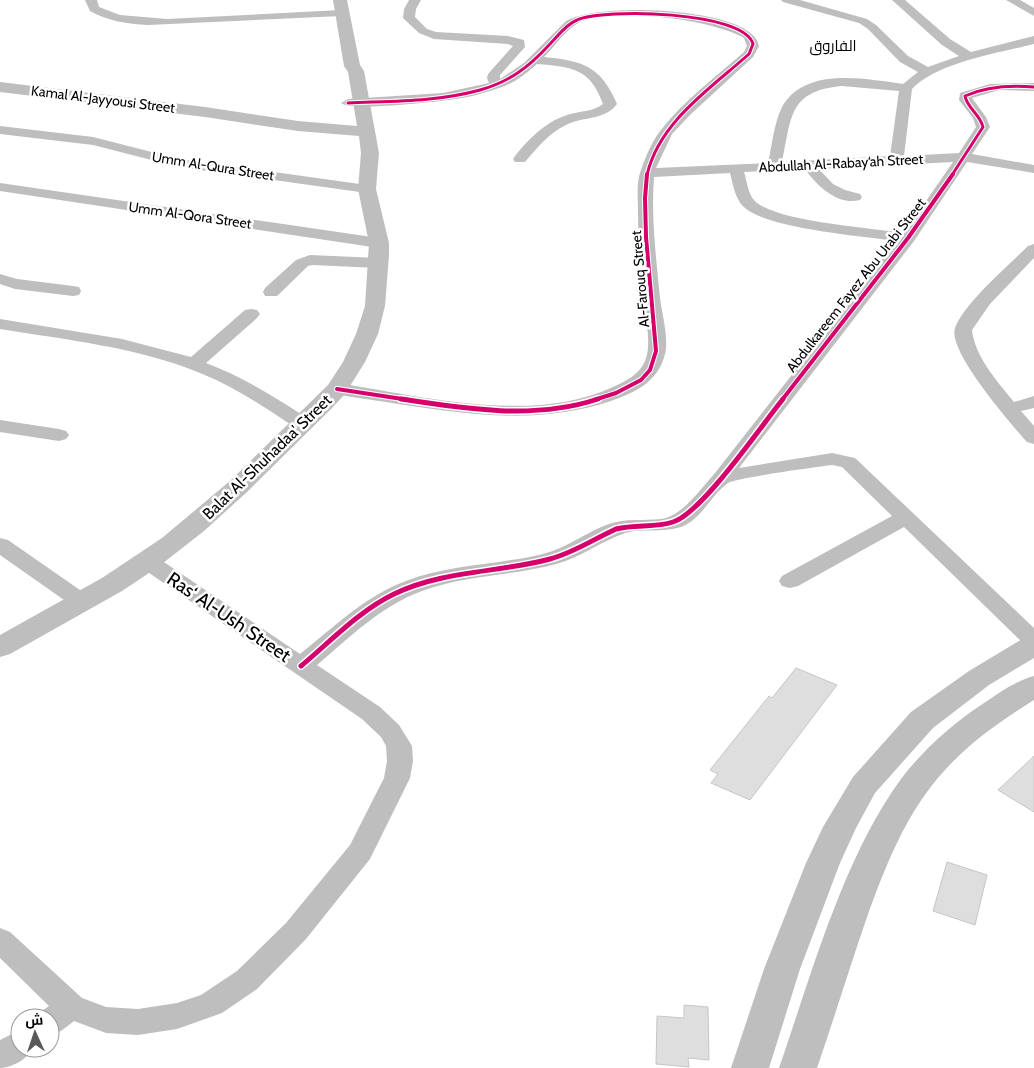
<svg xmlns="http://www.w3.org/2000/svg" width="1034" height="1068" font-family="Cabin,Cairo,sans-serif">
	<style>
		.building { fill: #dedede; stroke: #c6c6c6 }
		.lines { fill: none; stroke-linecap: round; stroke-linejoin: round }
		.minor { fill: #bebebe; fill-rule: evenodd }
		.tertiary { fill: #bebebe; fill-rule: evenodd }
		.cycleway-far2-casing { stroke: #fff; stroke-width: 5 }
		.cycleway-far1-casing { stroke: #fff; stroke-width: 6 }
		.cycleway-casing { stroke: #fff; stroke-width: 8 }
		.cycleway-far2 { stroke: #d6006c; stroke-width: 3 }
		.cycleway-far1 { stroke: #d6006c; stroke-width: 4 }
		.cycleway { stroke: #d6006c; stroke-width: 5 }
		.labels { text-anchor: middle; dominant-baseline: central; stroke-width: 5; stroke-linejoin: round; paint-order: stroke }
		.far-street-label { font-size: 14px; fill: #000; stroke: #fff }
		.far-neighbourhood-label { font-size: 15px; fill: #000; stroke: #fff }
		.street-label { font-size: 16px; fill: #000; stroke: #fff }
		.near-street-label { font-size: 19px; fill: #000; stroke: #fff }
	</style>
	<rect width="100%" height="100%" fill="#fff"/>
	<!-- building -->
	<g class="building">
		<path d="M796 668 837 685 750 800 711 783 718 774 710 770 769 696 772 698Z"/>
		<path d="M1034 756V812L998 790Z"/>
		<path d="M947 862 987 875 975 925 933 911Z"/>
		<path d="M684 1005 708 1007 709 1060 688 1058 689 1067 656 1064 657 1016 684 1018Z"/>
	</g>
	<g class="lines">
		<!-- minor -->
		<g class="minor">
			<path d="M85 0H97L99 7 120 15 167 19 341 10 347 13 341 16 148 25C127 24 108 21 90 11Z"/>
			<path d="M409 0H421L416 9 415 17 427 29 436 32 508 36 524 40 525 47 500 75V79L524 63 565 22C594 1 754 7 759 46L753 57 691 114 672 134 656 168 768 163C772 145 774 123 782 107 805 66 866 79 903 84L918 72 900 62 868 29 859 23 783 2 781 0H800L867 19 876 25 908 56 928 67 959 56 942 45 892 0H905L950 39 971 52 1034 36V44C999 53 938 62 912 89L904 156 959 153 976 127 973 118 959 100 960 93 990 84 1034 83V91L999 90 972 98 986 117 990 127 972 154 1034 165V173L967 162 914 241 739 468 832 453 855 458 1034 628V649L1026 646 904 527 798 586 790 588 782 586 779 581 782 576 892 516 842 467 832 465C817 467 734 478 728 483 710 496 702 519 681 527 662 533 642 528 625 533 601 541 580 558 556 564 512 576 464 575 422 591 381 606 350 637 317 665L380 707 399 725 412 746 413 761 410 778 370 859 306 939 257 989 222 1013 177 1029 138 1035 106 1033 74 1021 61 1031 50 1035V1018H37L39 1013 49 1006 0 958V928L10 932 82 998 106 1007 138 1009 177 1003 201 995 237 971 286 923 350 845 384 778 387 761 386 746 381 737 362 719 139 566 136 561 139 556 147 554 155 556 300 654C334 627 365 596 406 581 450 564 498 565 543 554 567 548 586 532 609 524 626 518 643 521 661 519 683 516 701 488 715 473L897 241C863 236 770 229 745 208 735 200 733 184 730 173L654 177C651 218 656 257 660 298 662 315 669 337 665 354 658 382 636 392 611 401 537 426 461 414 386 402 368 399 349 397 330 393L328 389 330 385 337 383C421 396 532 425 613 387 631 379 647 370 648 347 649 334 646 319 644 306 642 274 638 243 638 212 638 199 636 182 641 170 646 156 652 141 661 130 684 100 716 77 744 52L747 46 744 38C711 19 615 7 580 22 566 29 555 46 544 57 583 61 601 66 617 104 604 121 583 116 566 125 549 133 537 148 525 162H515L513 159C526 141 545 122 567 115 579 111 593 112 603 104 590 68 572 67 537 64 526 74 513 84 499 88 487 92 474 96 462 98 446 101 349 112 341 103L348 99 443 93 489 83 487 78 488 74 513 46 508 44 434 39 419 33 403 18 404 9ZM842 86 899 91 890 156 782 162C792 117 788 91 842 86ZM953 162 904 233C872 228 776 222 755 201 748 195 747 181 744 172L805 169C817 186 838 206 860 200L862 197 860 194 845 190 833 184 819 169Z"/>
			<path d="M1006 0H1020L1034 8V16Z"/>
			<path d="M0 126 93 137 179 159 367 185 372 186 374 189 372 192 367 193 179 167 93 145 0 134Z"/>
			<path d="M0 183 379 238 385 240 387 243 385 246 379 248 0 191Z"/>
			<path d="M1034 244V258L990 304 972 330C975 357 997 381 1014 402L1034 396V408L1021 411 1034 426V444L1027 442C1011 424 947 351 955 328 964 303 1009 265 1028 246Z"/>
			<path d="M310 255 378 258 384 260 386 263 384 266 378 268 312 265 308 266 277 296H265L263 292 265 288 296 260Z"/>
			<path d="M0 274 17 279 73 286 79 287 81 291 79 295 73 296 15 289 0 284Z"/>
			<path d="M251 309 257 310 260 314 257 318 206 363C243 377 277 398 310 420L313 424 310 428 303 430 296 428C266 408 235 387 200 373 137 347 67 340 0 329V319L122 339 191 357 245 310Z"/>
			<path d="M0 420 59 429 66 431 69 435 66 439 59 441 0 432Z"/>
			<path d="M0 538 8 540 90 597 93 602 90 607 82 609 74 607 0 555Z"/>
			<path d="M20 1030V1048H33C28 1059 11 1068 0 1068V1040Z"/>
		</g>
		<!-- tertiary -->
		<g class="tertiary">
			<path d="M333 0H347L360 65 364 71 379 153 376 189 389 243V255L385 306 378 334 365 362 345 394 331 409 247 492 204 531 158 567 122 591 10 654 0 657V635L102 578 162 538 230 481 328 385 343 362 356 334 365 306 369 243 358 189 361 153 359 136 298 131 205 117 0 92V82L205 107 298 121 357 126 348 72 344 66Z"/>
			<path d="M1034 635V658L989 685 933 728 875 793 856 828 840 863 800 969 769 1068H731L764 969 806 863 823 827 853 777 911 712 969 671 1024 638Z"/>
			<path d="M1034 676V700C1002 720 970 742 945 770 906 812 885 867 866 920 849 969 834 1019 817 1068H779C811 976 843 858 901 779 923 750 951 725 981 705 998 694 1015 681 1034 676Z"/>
		</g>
		<!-- cycleway-far2 casing -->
		<g class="cycleway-far2-casing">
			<g id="cycleway-far2">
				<path d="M348 103C392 101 437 102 480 90 509 82 529 67 549 45 557 37 565 25 577 20 604 8 744 11 753 44L749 54C711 88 659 122 647 175"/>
				<path d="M952 175 983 127C980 114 967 108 965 96 987 86 1010 85 1034 87"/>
			</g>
		</g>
		<!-- cycleway-far1 casing -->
		<g class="cycleway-far1-casing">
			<g id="cycleway-far1">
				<path d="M337 389 409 400"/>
				<path d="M594 400 616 393 641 380 650 370 656 351 646 237 645 198 647 174"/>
				<path d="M782 400 908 238 953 174"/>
			</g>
		</g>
		<!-- cycleway casing -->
		<g class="cycleway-casing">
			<g id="cycleway">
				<path d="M401 399C465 409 535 420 598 399"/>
				<path d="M301 666C331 641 359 611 394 594 444 570 498 573 550 559 573 553 594 539 616 529 635 524 655 528 673 522 702 513 761 426 783 399"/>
			</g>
		</g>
		<!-- cycleway-far2 -->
		<use href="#cycleway-far2" class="cycleway-far2"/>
		<!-- cycleway-far1 -->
		<use href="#cycleway-far1" class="cycleway-far1"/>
		<!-- cycleway -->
		<use href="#cycleway" class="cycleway"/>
	</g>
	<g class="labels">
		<!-- far-street labels -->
		<g class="far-street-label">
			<text transform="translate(103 99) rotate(7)">Kamal Al-Jayyousi Street</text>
			<text transform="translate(841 163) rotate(-3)">Abdullah Al-Rabay‘ah Street</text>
			<text transform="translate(213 166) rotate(9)">Umm Al-Qura Street</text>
			<text transform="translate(190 215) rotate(8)">Umm Al-Qora Street</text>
			<text transform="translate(640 279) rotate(-95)">Al-Farouq Street</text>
			<text transform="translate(856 285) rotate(-52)">Abdulkareem Fayez Abu Urabi Street</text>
		</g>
		<!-- far-neighbourhood labels -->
		<g class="far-neighbourhood-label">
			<text x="833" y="46">الفاروق</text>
		</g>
		<!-- street labels -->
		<g class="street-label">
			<text transform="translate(267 457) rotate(-44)">Balat Al-Shuhadaa' Street</text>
		</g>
		<!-- near-street labels -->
		<g class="near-street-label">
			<text transform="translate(229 617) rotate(34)">Ras‘ Al-Ush Street</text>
		</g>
	</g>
	<!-- north arrow -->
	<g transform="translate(35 1033) rotate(357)"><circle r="24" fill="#ffffff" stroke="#999999"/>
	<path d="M0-4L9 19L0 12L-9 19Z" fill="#595959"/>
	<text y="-8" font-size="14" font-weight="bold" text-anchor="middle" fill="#000000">ش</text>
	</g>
</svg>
